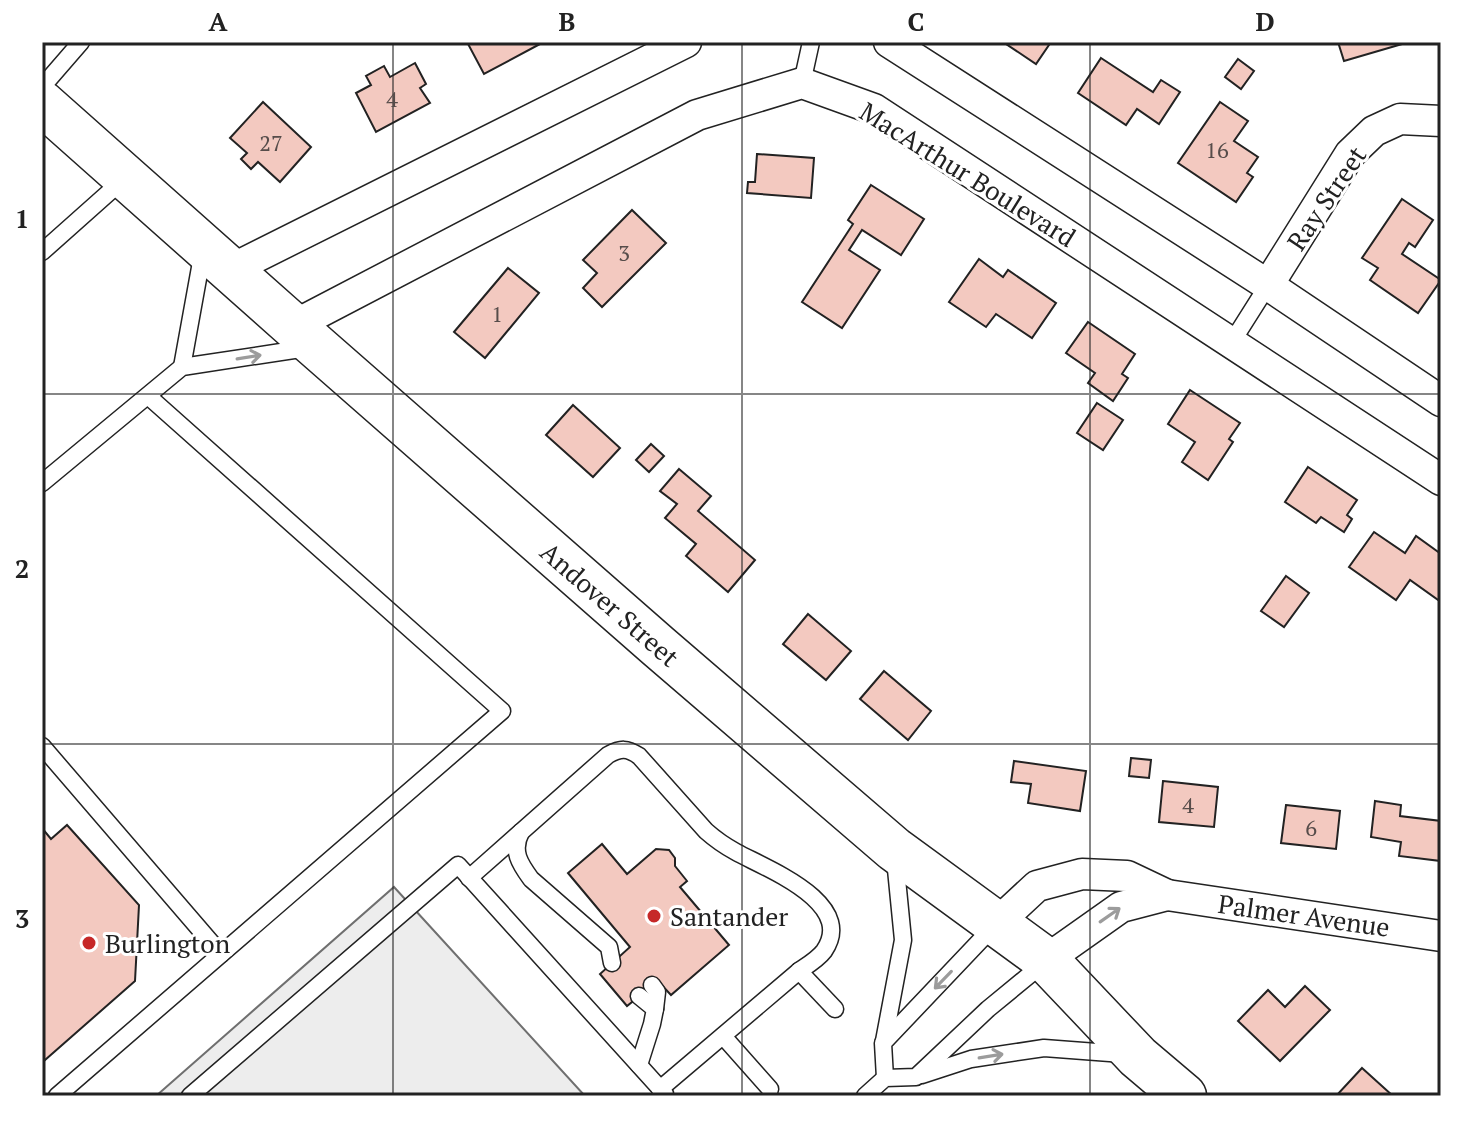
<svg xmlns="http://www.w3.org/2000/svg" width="1483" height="1138" font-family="'PT Serif',serif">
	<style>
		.parking { fill: #ededed; stroke: #6f6f6f; stroke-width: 2 }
		.building { fill: #f3c9c0; stroke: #222; stroke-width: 2 }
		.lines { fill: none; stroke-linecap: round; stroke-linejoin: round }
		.service-casing { stroke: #222; stroke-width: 19 }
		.minor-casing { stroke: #222; stroke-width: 33 }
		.trunk-casing { stroke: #222; stroke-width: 47 }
		.service { stroke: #fff; stroke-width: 16 }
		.minor { stroke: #fff; stroke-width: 30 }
		.trunk { stroke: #fff; stroke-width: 44 }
		.oneway { stroke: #9c9c9c }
		.grid { fill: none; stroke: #222; stroke-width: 2; stroke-opacity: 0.55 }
		.poi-dot { fill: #c62828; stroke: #fff; stroke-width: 3 }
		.labels { text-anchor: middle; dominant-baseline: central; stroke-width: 6; stroke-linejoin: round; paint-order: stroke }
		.number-label { font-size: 22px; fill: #564c4a }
		.street-label { font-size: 26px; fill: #222; stroke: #fff }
		.poi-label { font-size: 26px; fill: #222; stroke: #fff; text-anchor: start }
		.neatline { fill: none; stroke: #222; stroke-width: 3 }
		.grid-label { font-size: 26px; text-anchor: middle; font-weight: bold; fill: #222 }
	</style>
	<rect width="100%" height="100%" fill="#fff"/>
	<!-- parking -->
	<path class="parking" d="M394 887 585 1096H156Z"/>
	<!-- building -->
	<g class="building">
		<path d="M467 42H539L540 44 484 74Z"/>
		<path d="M1003 42H1051L1036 64Z"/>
		<path d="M1338 42H1409L1344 61Z"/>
		<path d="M1101 58 1153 92 1161 80 1180 92 1159 124 1137 109 1126 125 1078 93Z"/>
		<path d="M1238 59 1254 71 1241 89 1225 77Z"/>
		<path d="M415 63 426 84 420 88 430 103 376 132 356 93 371 85 366 76 384 66 390 77Z"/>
		<path d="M263 102 311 147 280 182 258 162 251 169 241 159 247 153 230 138Z"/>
		<path d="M1220 102 1248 121 1234 141 1258 157 1247 173 1253 177 1236 202 1178 163Z"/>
		<path d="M757 154 814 158 811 198 747 193 748 182H755Z"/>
		<path d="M871 185 924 219 901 255 862 230 849 250 880 270 842 328 802 302 853 224 848 220Z"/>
		<path d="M1402 199 1433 220 1415 247 1409 243 1402 254 1441 280 1418 313 1370 280 1378 268 1362 258Z"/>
		<path d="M632 210 666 243 602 307 583 288 597 273 583 260Z"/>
		<path d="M979 259 1003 277 1008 270 1056 303 1032 338 996 314 986 327 949 302Z"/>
		<path d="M508 268 539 293 485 358 454 332Z"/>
		<path d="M1088 322 1135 354 1122 374 1128 378 1113 401 1088 383 1095 373 1066 353Z"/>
		<path d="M1190 390 1240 423 1229 439 1233 442 1208 480 1182 462 1195 442 1168 424Z"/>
		<path d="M1097 403 1123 420 1103 450 1077 433Z"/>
		<path d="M573 405 620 448 593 477 546 435Z"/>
		<path d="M651 444 664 456 649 472 636 460Z"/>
		<path d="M1308 467 1357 500 1347 515 1352 519 1344 532 1321 517 1316 523 1285 502Z"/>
		<path d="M679 469 711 496 698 511 755 560 728 592 686 556 696 544 665 518 677 504 660 491Z"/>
		<path d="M1374 532 1405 553 1416 536 1441 554V602L1410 580 1396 600 1349 567Z"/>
		<path d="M1286 576 1309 593 1284 627 1261 611Z"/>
		<path d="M808 614 851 651 826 680 783 644Z"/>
		<path d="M884 671 931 711 908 740 860 699Z"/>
		<path d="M1131 758 1151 760 1149 778 1129 776Z"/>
		<path d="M1014 761 1086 771 1080 811 1028 803 1031 784 1011 782Z"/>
		<path d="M1163 781 1218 787 1214 827 1159 822Z"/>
		<path d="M1375 801 1401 805 1400 816 1441 821V861L1399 856 1401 842 1371 837Z"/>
		<path d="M1286 805 1340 811 1336 849 1281 843Z"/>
		<path d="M67 825 139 905 135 981 45 1060 42 1056V828L51 839Z"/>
		<path d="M602 844 627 874 656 849 669 850 675 858V866L687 881 680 887 729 945 671 995 658 981 627 1006 600 974 630 947 568 873Z"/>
		<path d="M1305 986 1330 1010 1280 1061 1238 1021 1268 990 1285 1007Z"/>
		<path d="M1362 1068 1393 1096H1336Z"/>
	</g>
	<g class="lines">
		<!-- service casing -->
		<g class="service-casing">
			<g id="service">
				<path d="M802 83 811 42"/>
				<path d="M42 87 81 42"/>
				<path d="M42 252 124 179"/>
				<path d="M1232 342 1268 285"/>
				<path d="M182 367 203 251"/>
				<path d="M42 483 182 367 307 348"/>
				<path d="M42 746 221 954"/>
				<path d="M521 832C511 851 520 864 531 879L609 947 612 963"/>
				<path d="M469 878 608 755C621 748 627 748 639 756L706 831C715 839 725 846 736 852 767 869 857 903 824 951 818 959 808 965 799 971L660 1089"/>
				<path d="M799 971 835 1009"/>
				<path d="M652 985 657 992 655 1009"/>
				<path d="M639 996 655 1009 652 1024 639 1065"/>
				<path d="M723 1036 770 1089"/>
				<path d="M884 1041 903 940 895 859"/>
				<path d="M922 1075 971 1059 1044 1048 1123 1054"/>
				<path d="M885 1078 883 1043 996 924"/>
				<path d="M57 1096 502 711 148 396"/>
				<path d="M190 1096 458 865 665 1094"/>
				<path d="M865 1096 885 1078 916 1077 988 1009 1044 963"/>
			</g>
		</g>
		<!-- minor casing -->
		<g class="minor-casing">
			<g id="minor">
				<path d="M889 42 1268 285 1441 401"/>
				<path d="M230 270 686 42"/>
				<path d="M1268 285 1350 154 1374 131 1400 119 1441 121"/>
				<path d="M293 326 697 115 802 83 874 109 1441 480"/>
				<path d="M1167 895 1441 936"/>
				<path d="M996 924 1037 886 1082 874 1127 876 1167 895 1121 907 1046 960"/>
			</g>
		</g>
		<!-- trunk casing -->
		<g class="trunk-casing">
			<path id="trunk" d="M42 103 293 326 658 646 894 849 1046 960 1138 1057 1184 1096"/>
		</g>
		<!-- service -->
		<use href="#service" class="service"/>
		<!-- minor -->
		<use href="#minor" class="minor"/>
		<!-- trunk -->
		<use href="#trunk" class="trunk"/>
	</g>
	<!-- one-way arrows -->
	<defs><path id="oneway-shaft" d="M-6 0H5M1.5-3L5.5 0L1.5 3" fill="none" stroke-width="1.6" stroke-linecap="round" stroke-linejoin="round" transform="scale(2)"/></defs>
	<g class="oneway">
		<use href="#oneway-shaft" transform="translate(249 357) rotate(-9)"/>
		<use href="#oneway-shaft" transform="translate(1110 915) rotate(-35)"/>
		<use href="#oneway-shaft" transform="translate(943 980) rotate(134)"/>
		<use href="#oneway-shaft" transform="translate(991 1056) rotate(-9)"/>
	</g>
	<!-- grid -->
	<path class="grid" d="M393 42V1096M742 42V1096M1090 42V1096M42 394H1441M42 744H1441"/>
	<!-- markers -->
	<g class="poi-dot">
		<circle cx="654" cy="916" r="8"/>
		<circle cx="89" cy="943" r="8"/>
	</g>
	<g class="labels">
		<!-- number labels -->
		<g class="number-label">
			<text x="392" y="98">4</text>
			<text x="271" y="142">27</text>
			<text x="1217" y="149">16</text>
			<text x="624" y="252">3</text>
			<text x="497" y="313">1</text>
			<text x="1188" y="804">4</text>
			<text x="1311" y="827">6</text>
		</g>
		<!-- street labels -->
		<g class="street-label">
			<text transform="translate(968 174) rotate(32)">MacArthur Boulevard</text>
			<text transform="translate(1326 198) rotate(-56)">Ray Street</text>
			<text transform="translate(610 604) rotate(41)">Andover Street</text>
			<text transform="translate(1304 915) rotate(8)">Palmer Avenue</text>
		</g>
		<!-- poi labels -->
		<g class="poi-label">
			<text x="670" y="916">Santander</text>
			<text x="105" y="943">Burlington</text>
		</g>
	</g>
	<!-- border -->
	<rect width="1483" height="1138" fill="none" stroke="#ffffff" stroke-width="88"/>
	<rect x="44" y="44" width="1395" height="1050" class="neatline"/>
	<g class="grid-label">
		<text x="218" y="31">A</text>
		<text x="567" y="31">B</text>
		<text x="916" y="31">C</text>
		<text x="1265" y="31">D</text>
		<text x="22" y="228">1</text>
		<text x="22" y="578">2</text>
		<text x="22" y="928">3</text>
	</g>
</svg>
